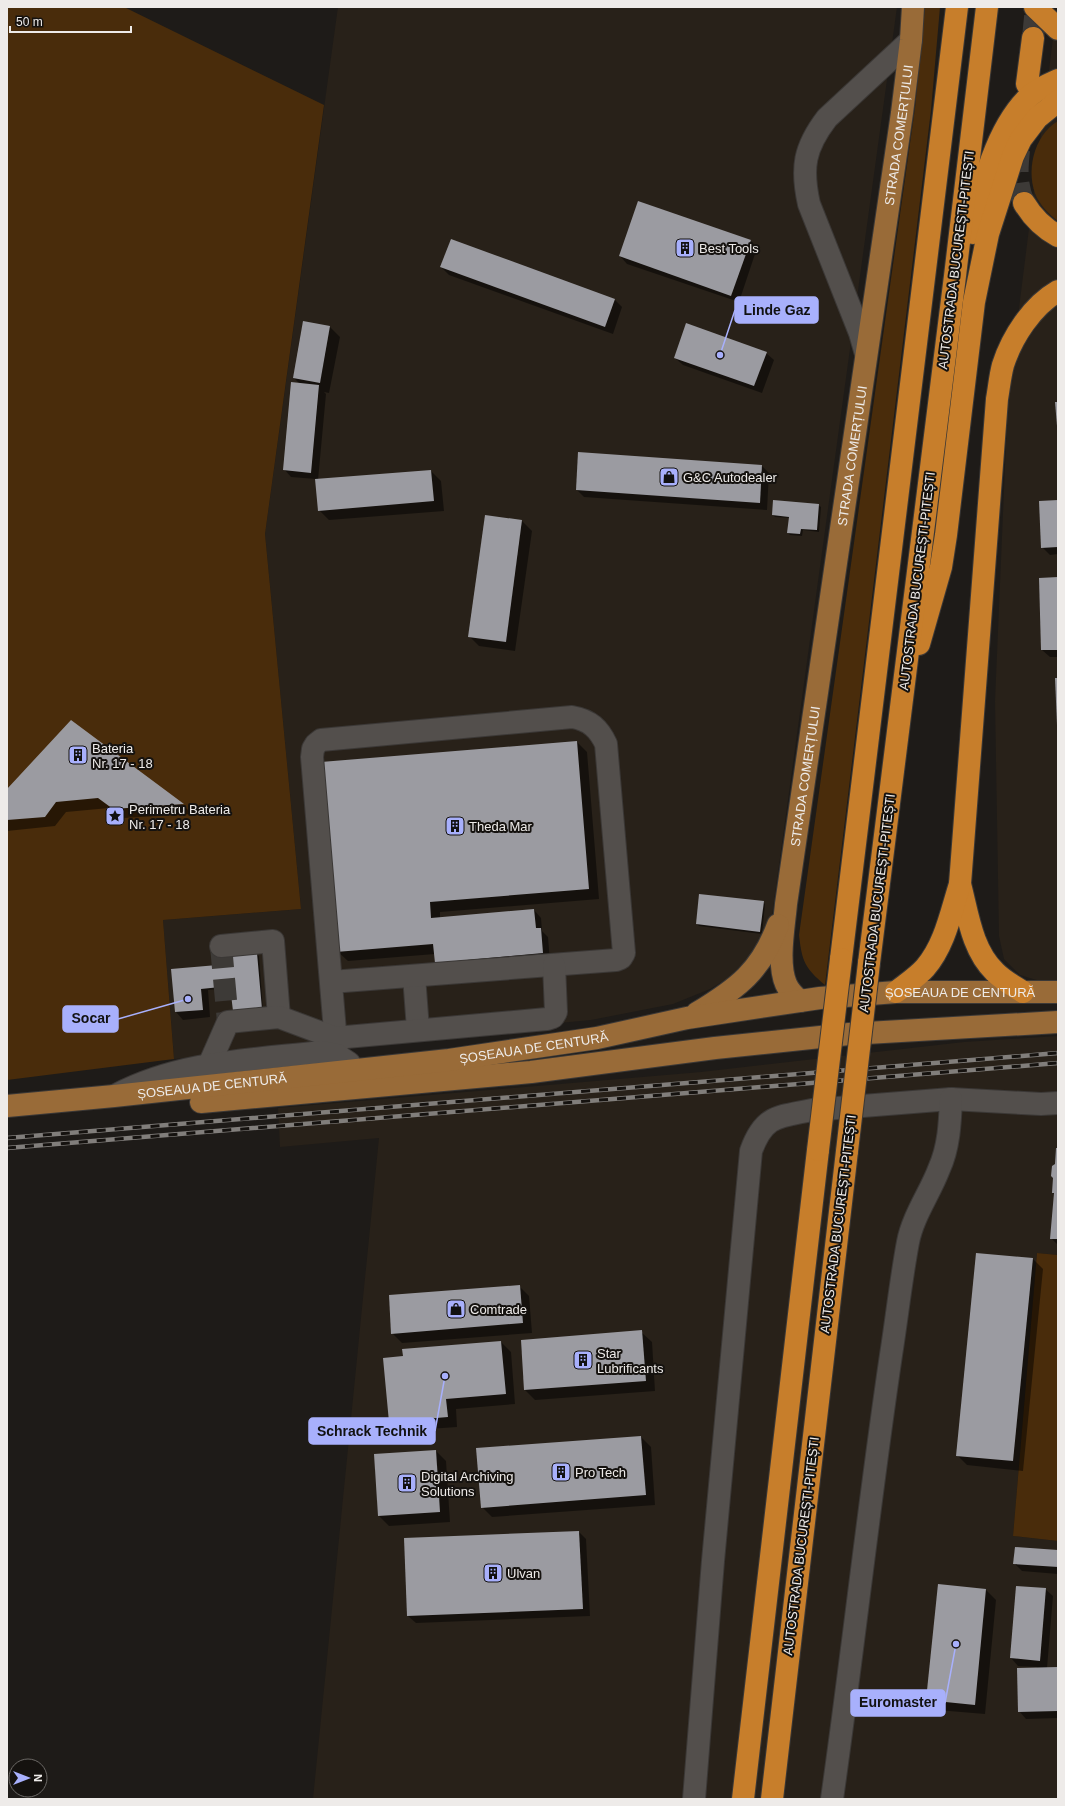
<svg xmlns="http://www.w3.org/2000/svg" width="1065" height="1806" font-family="Helvetica,sans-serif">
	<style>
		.built { fill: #282119 }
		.green { fill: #492c0b }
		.shadow { fill: #0007 }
		.building { fill: #9b9ba1 }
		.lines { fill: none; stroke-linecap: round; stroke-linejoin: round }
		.minor-tunnel { stroke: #3d3a37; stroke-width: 22; stroke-dasharray: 22 11; stroke-linecap: butt }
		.highway-tunnel { stroke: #3d3a37; stroke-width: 22; stroke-dasharray: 22 11; stroke-linecap: butt }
		.minor-casing { stroke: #3b3836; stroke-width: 24 }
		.major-casing { stroke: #3b3836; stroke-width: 24 }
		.highway-casing { stroke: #3b3836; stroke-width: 24 }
		.minor { stroke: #534f4c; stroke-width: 22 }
		.major { stroke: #996b38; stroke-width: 22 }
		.highway { stroke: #c77e2b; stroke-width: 22 }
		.rail-casing { stroke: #817e7b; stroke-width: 4.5 }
		.rail { stroke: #15120f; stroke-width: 3; stroke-dasharray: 9; stroke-linecap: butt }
		.highway-bridge-casing { stroke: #3b3836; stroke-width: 24; stroke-linecap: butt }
		.highway-bridge { stroke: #c77e2b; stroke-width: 22 }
		.labels { text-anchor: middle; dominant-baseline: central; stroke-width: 4; stroke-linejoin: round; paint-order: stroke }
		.street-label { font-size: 13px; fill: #eeebe9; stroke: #15120f }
		.poi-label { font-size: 13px; fill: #eeebe9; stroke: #15120f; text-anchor: start }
		.leader { fill: none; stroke: #a8b0fc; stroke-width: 1.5 }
		.callout-dot { fill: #a8b0fc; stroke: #15120f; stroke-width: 1.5 }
		.callout { fill: #a8b0fc; stroke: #a8b0fc; stroke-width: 1.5 }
		.callout-label { font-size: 14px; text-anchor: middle; font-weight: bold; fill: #111 }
	</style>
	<rect width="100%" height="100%" fill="#1e1b18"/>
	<!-- built -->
	<g class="built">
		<path d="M338 7H897L772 916 762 942 739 972 710 989 673 1004 591 1020 174 1059 163 920 301 909 265 534Z"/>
		<path d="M1057 7H1058V981L1043 982 1020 975 1004 959 999 936 995 701 1008 395Z"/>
		<path d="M1058 1036V1255L1037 1253 1013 1536 1058 1541V1799H313L379 1138 280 1147 278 1108 701 1072 964 1042Z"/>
	</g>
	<!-- green -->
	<g class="green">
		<path d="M7 7H124L324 105 265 534 301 909 163 920 174 1059 7 1080Z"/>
		<path d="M925 7H940L931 110 825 985C805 968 802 962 799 935L915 108Z"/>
		<path d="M1058 121V221C1050 215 1042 207 1037 198 1025 173 1033 136 1058 121Z"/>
		<path d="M1037 1253 1058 1255V1541L1013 1536Z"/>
	</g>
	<!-- shadow -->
	<g class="shadow">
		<path d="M750 240 757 248 739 302 627 264 620 256Z"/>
		<path d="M441 267 615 300 622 307 613 334 449 275Z"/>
		<path d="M330 327 340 337 329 393 324 392 326 394 318 480 431 471 441 481 444 511 329 520 319 510 316 479 291 477 284 469 300 384 294 378Z"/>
		<path d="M766 353 774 360 762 393 683 365 675 358Z"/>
		<path d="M762 466 769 473 767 510 584 497 577 490Z"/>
		<path d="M1058 501V554L1050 555 1042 547Z"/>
		<path d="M818 505 821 507 819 532 803 530 802 536 790 535 788 533 790 518 775 517 773 515Z"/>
		<path d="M522 521 532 531 515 651 479 646 469 636Z"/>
		<path d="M1058 578V657H1050L1042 650Z"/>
		<path d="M71 721 183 805 192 814 124 818 109 808 66 812 55 826 7 831V791Z"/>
		<path d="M577 742 587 752 599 899 440 912V918L534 910 541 918 542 931 548 937 550 961 443 970 436 962 435 954 348 961 337 951Z"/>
		<path d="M763 902 765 904 762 934 699 926 697 924Z"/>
		<path d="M256 954 259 956 263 1010 232 988 208 990 210 1017 183 1020 176 1012 172 970 230 965Z"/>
		<path d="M1058 1149V1245L1051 1238 1055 1195 1053 1193 1056 1165Z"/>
		<path d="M977 1254 1033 1259 1043 1269 1023 1471 967 1465 957 1455Z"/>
		<path d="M519 1286 529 1296 532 1333 402 1343 392 1333Z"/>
		<path d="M641 1332 652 1342 655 1391 535 1400 525 1390Z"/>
		<path d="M501 1342 511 1352 515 1404 456 1409 457 1427 400 1431 390 1421Z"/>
		<path d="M641 1437 651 1447 655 1505 492 1517 482 1507Z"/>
		<path d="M436 1451 446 1461 450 1522 389 1526 379 1516Z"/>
		<path d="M579 1532 586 1539 590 1616 416 1623 408 1616Z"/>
		<path d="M1058 1551V1574L1022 1571 1014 1563Z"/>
		<path d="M1017 1587 1045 1589 1053 1596 1047 1668H1058V1718L1026 1719 1019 1711 1037 1667 1018 1666 1011 1658Z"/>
		<path d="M986 1590 996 1600 985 1714 937 1710 927 1699Z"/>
	</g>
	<!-- building -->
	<g class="building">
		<path d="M638 201 751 240 731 296 619 256Z"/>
		<path d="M451 239 615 299 605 327 440 267Z"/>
		<path d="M303 321 330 326 320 383 293 378Z"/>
		<path d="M686 323 767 352 754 386 674 358Z"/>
		<path d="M291 382 319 385 311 473 283 470Z"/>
		<path d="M1055 402H1058V426H1057Z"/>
		<path d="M578 452 762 465 760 503 576 490Z"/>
		<path d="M431 470 434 501 318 511 315 479Z"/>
		<path d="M773 500 819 504 817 530 801 529 800 534 787 533 789 517 772 515Z"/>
		<path d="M1058 500V547L1041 548 1039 501Z"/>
		<path d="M485 515 522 520 506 642 468 637Z"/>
		<path d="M1058 577V650H1041L1039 578Z"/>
		<path d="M1055 678H1058V725H1057Z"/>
		<path d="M71 720 184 804 113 809 98 798 56 802 45 817 7 820V789Z"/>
		<path d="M577 741 589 889 430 902 431 918 534 909 536 928H541L543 953 435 963 433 944 336 952 321 762Z"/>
		<path d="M699 894 764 901 760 932 696 924Z"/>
		<path d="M257 953 262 1009 233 1011 230 986 201 989 203 1010 175 1012 171 969 229 964 228 955Z"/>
		<path d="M1056 1148H1058V1239H1050L1054 1193H1052L1053 1178 1051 1176 1052 1166 1055 1164Z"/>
		<path d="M976 1253 1033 1258 1013 1461 956 1456Z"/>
		<path d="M520 1285 523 1323 391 1334 389 1295Z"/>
		<path d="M642 1330 646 1381 524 1390 521 1340Z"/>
		<path d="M501 1341 506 1394 446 1399 448 1417 389 1422 383 1358 403 1356 402 1349Z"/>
		<path d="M641 1436 646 1495 481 1508 476 1448Z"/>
		<path d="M436 1450 440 1512 378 1516 374 1454Z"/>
		<path d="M579 1531 583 1609 407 1616 404 1538Z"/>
		<path d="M1015 1547 1058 1550V1567L1013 1564Z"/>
		<path d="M938 1584 986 1589 975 1705 926 1700Z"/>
		<path d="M1016 1586 1046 1588 1040 1661 1010 1658Z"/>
		<path d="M1058 1667V1711L1018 1712 1017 1668Z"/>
	</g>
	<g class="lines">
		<!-- minor-tunnel -->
		<path class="minor-tunnel" d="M221 946 228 1022"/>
		<!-- highway-tunnel -->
		<g class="highway-tunnel">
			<path d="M1033 38 1036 7"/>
			<path d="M1019 150C1017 169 1016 185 1024 203"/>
		</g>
		<!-- minor casing -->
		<g class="minor-casing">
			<g id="minor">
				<path d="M866 354 860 333 809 204C801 168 804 148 827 118L911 40"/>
				<path d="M221 946 273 941 279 1017"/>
				<path d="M414 976 418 1029"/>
				<path d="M331 982 616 960 621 958 624 953 606 744C599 729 590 720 572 717L321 740 316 744 313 749 312 757 337 1055"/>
				<path d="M209 1065 228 1022 279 1017 335 1038 547 1019 553 1017 556 1012 554 965"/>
				<path d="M116 1095C180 1061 252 1060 322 1052L337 1055 349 1063"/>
				<path d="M694 1799 713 1561 751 1151C764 1115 778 1117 812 1110L951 1099 1041 1104 1058 1103"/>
				<path d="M832 1799C853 1651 869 1503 891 1355 897 1317 901 1279 908 1242 913 1216 930 1193 939 1169 949 1147 950 1123 951 1099"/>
			</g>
		</g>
		<!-- major casing -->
		<g class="major-casing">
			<g id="major">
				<path id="s1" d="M800 1001C794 996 789 991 786 984 777 963 784 927 786 904L902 113 911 40 913 7"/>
				<path d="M697 1013C738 988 761 971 778 925"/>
				<path d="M201 1102 531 1072 715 1048 849 1034 1058 1022"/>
				<path id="s2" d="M7 1106 114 1096 449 1060 597 1038 687 1018 820 998 896 992H1058"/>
			</g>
		</g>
		<!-- highway casing -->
		<g class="highway-casing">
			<g id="highway">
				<path d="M1035 7 1058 29"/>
				<path d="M1027 84 1033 38"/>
				<path d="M1024 203C1033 218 1043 228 1058 236"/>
				<path d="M973 233C980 190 997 125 1031 95 1039 88 1049 84 1058 80"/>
				<path d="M919 644 941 567 946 535 974 302 988 234 1013 156 1021 139 1037 118 1058 101"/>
				<path d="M960 884C968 915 972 950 995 972 1004 981 1014 986 1023 992"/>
				<path d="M841 959 957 7"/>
				<path d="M869 963 955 276 987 7"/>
				<path d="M896 992C906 984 917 977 925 968 945 945 951 912 960 884L997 399C999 388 1000 376 1003 365 1012 337 1032 306 1058 291"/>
				<path d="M743 1799 818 1150"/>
				<path d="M772 1799 847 1151"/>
			</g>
		</g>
		<!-- minor -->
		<use href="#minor" class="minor"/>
		<!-- major -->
		<use href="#major" class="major"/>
		<!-- highway -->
		<use href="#highway" class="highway"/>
		<!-- rail casing -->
		<g class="rail-casing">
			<g id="rail">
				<path d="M7 1138 1058 1053"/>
				<path d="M7 1148 1058 1063"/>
			</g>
		</g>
		<!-- rail -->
		<use href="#rail" class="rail"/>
		<!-- highway-bridge casing -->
		<g class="highway-bridge-casing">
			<g id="highway-bridge">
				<path d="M818 1150 841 959"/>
				<path d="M847 1151 869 963"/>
			</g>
		</g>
		<!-- highway-bridge -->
		<use href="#highway-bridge" class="highway-bridge"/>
	</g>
	<!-- icons -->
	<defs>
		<g id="building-square" transform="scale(1)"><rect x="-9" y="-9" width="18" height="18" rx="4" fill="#a8b0fc" stroke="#15120f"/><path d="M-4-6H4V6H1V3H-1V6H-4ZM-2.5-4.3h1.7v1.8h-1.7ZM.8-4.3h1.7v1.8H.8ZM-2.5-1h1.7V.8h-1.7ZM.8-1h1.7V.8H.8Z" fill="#111"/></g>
		<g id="shop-square" transform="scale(1)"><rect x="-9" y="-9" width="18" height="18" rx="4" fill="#a8b0fc" stroke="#15120f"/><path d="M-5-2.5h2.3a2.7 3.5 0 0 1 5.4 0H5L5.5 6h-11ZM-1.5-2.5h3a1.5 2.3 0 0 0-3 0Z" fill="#111"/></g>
		<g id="sight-square" transform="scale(1)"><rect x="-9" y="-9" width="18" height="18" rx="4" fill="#a8b0fc" stroke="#15120f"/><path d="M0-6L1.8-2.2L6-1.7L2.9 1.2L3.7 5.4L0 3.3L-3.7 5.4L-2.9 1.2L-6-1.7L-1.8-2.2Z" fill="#111"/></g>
	</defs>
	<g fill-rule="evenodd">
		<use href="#building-square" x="685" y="248"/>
		<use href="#shop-square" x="669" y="477"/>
		<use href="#building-square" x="78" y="755"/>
		<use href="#sight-square" x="115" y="816"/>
		<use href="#building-square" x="455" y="826"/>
		<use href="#shop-square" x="456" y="1309"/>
		<use href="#building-square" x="583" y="1360"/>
		<use href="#building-square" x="561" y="1472"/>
		<use href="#building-square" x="407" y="1483"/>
		<use href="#building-square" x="493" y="1573"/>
	</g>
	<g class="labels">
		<!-- street labels -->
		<g class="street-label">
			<text stroke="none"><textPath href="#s1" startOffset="880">STRADA COMERȚULUI</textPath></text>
			<text transform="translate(956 260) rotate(-83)">AUTOSTRADA BUCUREȘTI-PITEȘTI</text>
			<text stroke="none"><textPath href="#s1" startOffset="556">STRADA COMERȚULUI</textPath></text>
			<text transform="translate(917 581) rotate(-83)">AUTOSTRADA BUCUREȘTI-PITEȘTI</text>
			<text stroke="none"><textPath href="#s1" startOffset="232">STRADA COMERȚULUI</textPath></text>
			<text transform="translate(877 903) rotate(-83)">AUTOSTRADA BUCUREȘTI-PITEȘTI</text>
			<text stroke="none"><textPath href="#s2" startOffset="961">ȘOSEAUA DE CENTURĂ</textPath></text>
			<text stroke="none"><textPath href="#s2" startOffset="530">ȘOSEAUA DE CENTURĂ</textPath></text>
			<text stroke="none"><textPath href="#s2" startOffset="206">ȘOSEAUA DE CENTURĂ</textPath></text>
			<text transform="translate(838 1224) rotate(-83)">AUTOSTRADA BUCUREȘTI-PITEȘTI</text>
			<text transform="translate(801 1546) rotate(-83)">AUTOSTRADA BUCUREȘTI-PITEȘTI</text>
		</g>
		<!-- poi labels -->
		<g class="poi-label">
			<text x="699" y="248">Best Tools</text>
			<text x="683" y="477">G&amp;C Autodealer</text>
			<text x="92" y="748">Bateria<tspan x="92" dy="15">Nr. 17 - 18</tspan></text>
			<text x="129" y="809">Perimetru Bateria<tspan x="129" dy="15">Nr. 17 - 18</tspan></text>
			<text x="469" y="826">Theda Mar</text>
			<text x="470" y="1309">Comtrade</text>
			<text x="597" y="1353">Star<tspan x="597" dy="15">Lubrificants</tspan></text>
			<text x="575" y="1472">Pro Tech</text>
			<text x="421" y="1476">Digital Archiving<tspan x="421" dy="15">Solutions</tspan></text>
			<text x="507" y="1573">Ulvan</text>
		</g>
	</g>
	<!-- callouts -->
	<path class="leader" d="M720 355L735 310M188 999L118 1019M445 1376L435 1431M956 1644L945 1703"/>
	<g class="callout-dot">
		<circle cx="720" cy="355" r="4"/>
		<circle cx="188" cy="999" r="4"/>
		<circle cx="445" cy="1376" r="4"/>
		<circle cx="956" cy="1644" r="4"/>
	</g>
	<g class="callout">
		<rect x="735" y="297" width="83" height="26" rx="4"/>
		<rect x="63" y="1006" width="55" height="26" rx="4"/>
		<rect x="309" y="1418" width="126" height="26" rx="4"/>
		<rect x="851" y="1690" width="94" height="26" rx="4"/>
	</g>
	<g class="callout-label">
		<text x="777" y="315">Linde Gaz</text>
		<text x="91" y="1023">Socar</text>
		<text x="372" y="1436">Schrack Technik</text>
		<text x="898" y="1707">Euromaster</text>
	</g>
	<!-- border -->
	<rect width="1065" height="1806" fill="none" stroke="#eeebe9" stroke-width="16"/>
	<!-- north arrow -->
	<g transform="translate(28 1778) rotate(90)"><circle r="19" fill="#15120f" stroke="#6c6966"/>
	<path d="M0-3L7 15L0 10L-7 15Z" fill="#a8b0fc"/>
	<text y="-6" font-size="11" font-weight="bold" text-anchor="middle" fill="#eeebe9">N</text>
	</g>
	<!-- scale -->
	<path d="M10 26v6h121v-6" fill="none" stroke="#eeebe9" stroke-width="2"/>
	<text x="16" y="26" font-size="12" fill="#eeebe9" stroke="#15120f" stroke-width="3" paint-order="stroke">50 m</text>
</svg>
